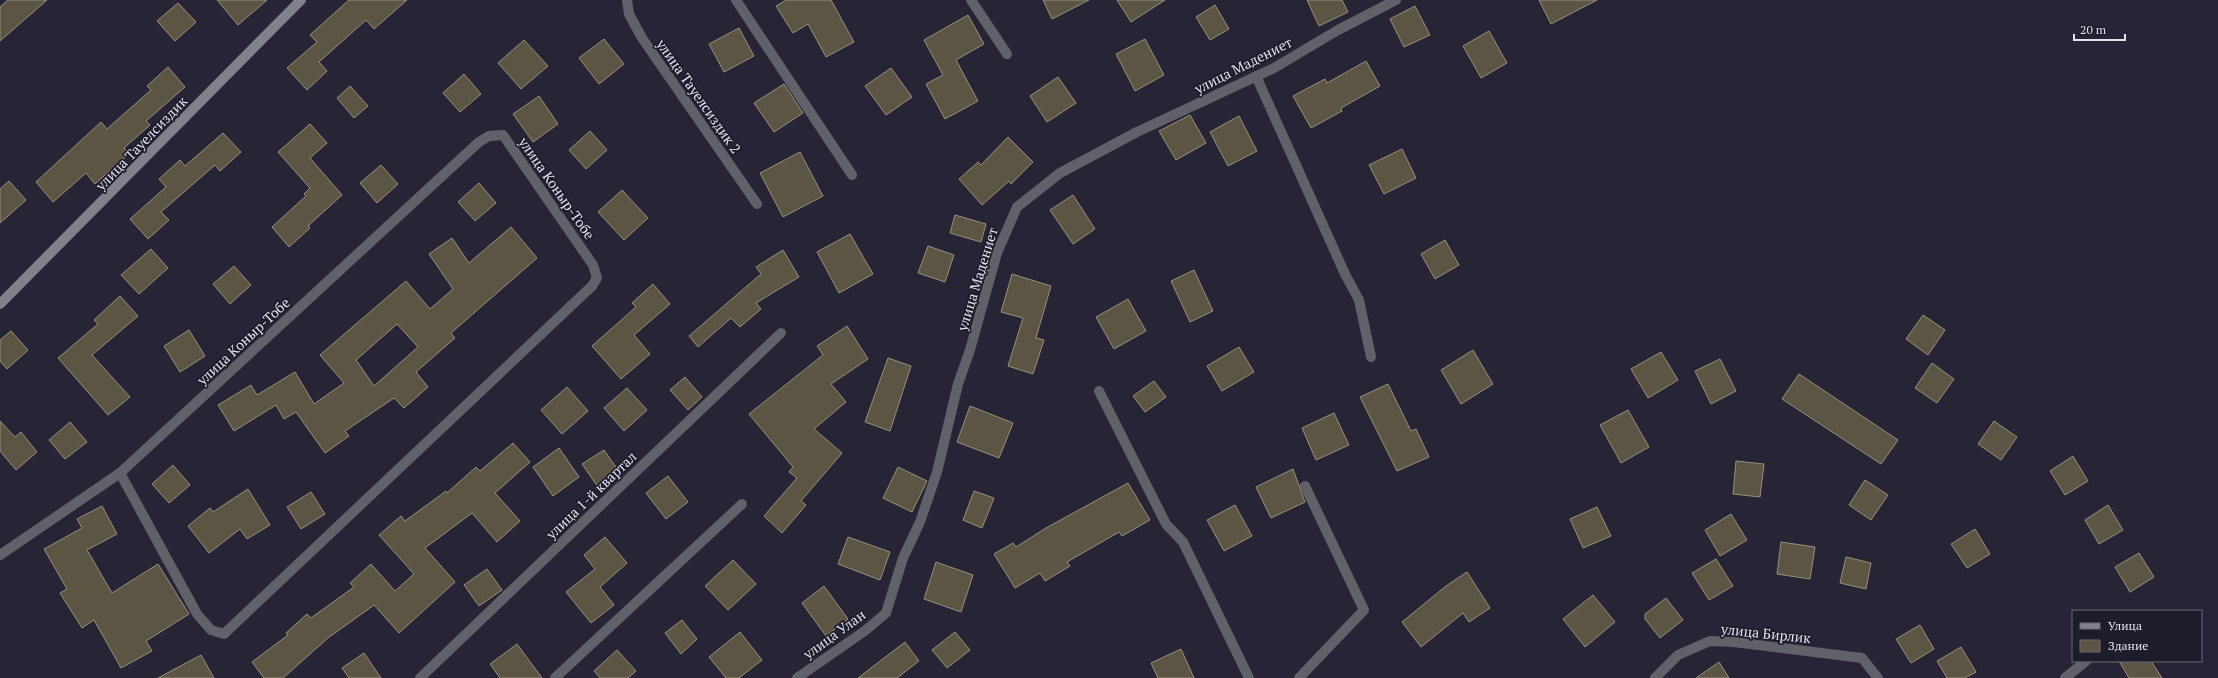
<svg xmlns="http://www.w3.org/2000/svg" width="2218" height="678" font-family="'PT Serif',serif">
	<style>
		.building { fill: #5c5544; stroke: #98917e; fill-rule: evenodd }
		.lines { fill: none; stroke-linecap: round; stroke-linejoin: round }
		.street { stroke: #616169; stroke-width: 10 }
		.secondary { stroke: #81818d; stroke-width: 10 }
		.labels { text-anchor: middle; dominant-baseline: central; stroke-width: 3.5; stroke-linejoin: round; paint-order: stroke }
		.street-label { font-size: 14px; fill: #e3e2ed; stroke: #1d1c2b }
	</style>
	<rect width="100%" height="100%" fill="#272535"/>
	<!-- building -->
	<g class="building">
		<path d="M8 0H47L0 41V7Z"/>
		<path d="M217 0H267L238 25Z"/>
		<path d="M349 0H407L374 29 366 20 319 62 327 71 307 90 287 68 317 42 310 35Z"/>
		<path d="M786 0H831L854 42 826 57 808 24 793 33 776 6Z"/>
		<path d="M1043 0H1089L1052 19Z"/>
		<path d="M1117 0H1165L1131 22Z"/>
		<path d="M1307 0H1342L1348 12 1319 26Z"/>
		<path d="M1539 0H1597L1551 24Z"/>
		<path d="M178 3 196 22 175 41 157 21Z"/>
		<path d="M1215 5 1229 29 1210 40 1196 17Z"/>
		<path d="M1415 6 1430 35 1404 47 1390 19Z"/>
		<path d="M968 15 984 44 956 60 978 101 945 119 926 84 943 75 924 40Z"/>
		<path d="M739 28 754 56 724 72 709 44Z"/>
		<path d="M1489 31 1507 63 1481 78 1463 46Z"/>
		<path d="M604 39 624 64 599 84 579 58Z"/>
		<path d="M1145 39 1164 75 1135 91 1116 54Z"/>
		<path d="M524 40 548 66 521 89 498 63Z"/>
		<path d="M1366 61 1380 86 1341 108 1342 111 1311 128 1293 96 1325 79 1327 83Z"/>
		<path d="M168 67 185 87 146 121 150 125 124 148 129 154 95 184 86 173 53 202 36 182 101 122 107 129 151 90 147 86Z"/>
		<path d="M891 68 912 97 886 115 865 86Z"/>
		<path d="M464 74 481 94 460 112 443 93Z"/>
		<path d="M1058 77 1076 103 1047 122 1030 96Z"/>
		<path d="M784 84 803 113 774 132 754 103Z"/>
		<path d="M350 86 368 106 354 118 337 98Z"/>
		<path d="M539 96 558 124 533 142 513 114Z"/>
		<path d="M1190 115 1206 143 1176 160 1159 131Z"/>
		<path d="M1239 116 1257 151 1228 166 1210 132Z"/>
		<path d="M310 124 327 143 310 158 342 195 308 226 310 228 289 247 272 227 306 196 304 194 310 188 278 152Z"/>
		<path d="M590 131 607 150 586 169 569 150Z"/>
		<path d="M223 133 241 152 220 171 215 165 161 212 169 220 148 239 130 219 166 187 159 179 180 160 185 166Z"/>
		<path d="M1008 137 1033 162 1011 184 1009 181 982 205 959 179 978 162 981 165Z"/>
		<path d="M1402 149 1416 178 1384 194 1369 165Z"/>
		<path d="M800 152 823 196 783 217 760 173Z"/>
		<path d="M381 165 398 184 377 203 360 183Z"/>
		<path d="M9 181 26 200 0 223V189Z"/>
		<path d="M479 183 496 203 475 221 458 202Z"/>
		<path d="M622 190 648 218 624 240 598 212Z"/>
		<path d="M1073 195 1095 229 1073 244 1050 210Z"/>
		<path d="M955 215 986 224 981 242 950 233Z"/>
		<path d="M511 227 537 258 451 333 455 338 416 372 428 387 404 408 394 398 345 431 349 436 325 453 296 412 284 419 276 405 234 431 218 405 251 385 257 395 295 372 314 404 344 383 320 355 406 281 430 309 453 289 429 254 452 238 469 263ZM397 324 418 347 374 386 356 360Z"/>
		<path d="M850 234 873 274 839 293 817 252Z"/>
		<path d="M1445 240 1459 265 1435 279 1421 254Z"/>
		<path d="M928 246 954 255 945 282 918 273Z"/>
		<path d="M151 249 168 268 139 294 121 275Z"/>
		<path d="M783 250 799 277 756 303 761 309 740 327 731 318 698 347 689 336 761 274 756 267Z"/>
		<path d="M234 266 251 285 230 304 213 284Z"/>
		<path d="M1194 270 1213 311 1190 322 1171 281Z"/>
		<path d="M1012 274 1051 286 1036 338 1044 340 1033 374 1008 366 1023 318 1001 312Z"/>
		<path d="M653 284 670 304 634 335 650 354 621 379 592 346 636 307 632 303Z"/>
		<path d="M120 296 138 316 92 355 130 397 108 415 58 358 98 324 94 320Z"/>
		<path d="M1128 299 1146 331 1114 349 1096 317Z"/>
		<path d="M1923 315 1945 330 1928 355 1906 339Z"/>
		<path d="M847 326 868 359 831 384 846 402 814 429 842 453 801 501 806 505 782 533 764 516 797 478 789 472 793 467 749 414 823 355 817 346Z"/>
		<path d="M189 330 205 356 180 372 164 346Z"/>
		<path d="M11 331 28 350 7 369 0 361V340Z"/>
		<path d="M1239 347 1254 372 1222 391 1207 366Z"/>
		<path d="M1473 350 1493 384 1461 404 1441 370Z"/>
		<path d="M1661 352 1678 380 1648 398 1631 369Z"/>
		<path d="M888 358 911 366 890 431 865 422Z"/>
		<path d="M1720 359 1736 391 1711 404 1695 371Z"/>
		<path d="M1932 363 1954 379 1937 403 1915 388Z"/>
		<path d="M1799 374 1898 440 1881 464 1782 399Z"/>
		<path d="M685 377 702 397 688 410 670 390Z"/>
		<path d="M1154 381 1166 397 1145 412 1133 396Z"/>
		<path d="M1388 384 1411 431 1416 429 1429 457 1397 471 1360 397Z"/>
		<path d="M567 387 588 411 562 434 541 410Z"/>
		<path d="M627 388 647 410 624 431 604 408Z"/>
		<path d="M970 406 1013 423 999 458 957 442Z"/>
		<path d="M1628 410 1649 447 1621 463 1600 425Z"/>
		<path d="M1334 413 1349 445 1316 460 1302 428Z"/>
		<path d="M0 421 15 437 21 432 37 452 16 470 0 451Z"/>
		<path d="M1994 421 2017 437 2001 460 1978 444Z"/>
		<path d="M70 422 87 442 65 459 49 440Z"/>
		<path d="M513 443 530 462 495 493 520 521 497 542 472 513 425 548 455 582 399 633 374 605 328 638 283 678H264L252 662 288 635 286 633 307 614 311 618 354 587 350 583 371 564 395 591 414 574 379 535 401 516 405 521 446 491 447 493 476 467 480 471Z"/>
		<path d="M559 448 579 477 553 496 533 467Z"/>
		<path d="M604 450 620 473 598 487 582 464Z"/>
		<path d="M2073 456 2088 481 2065 495 2050 471Z"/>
		<path d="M1736 461 1764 464 1760 497 1733 494Z"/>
		<path d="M173 465 190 485 169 503 152 484Z"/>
		<path d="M898 467 927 481 912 512 883 498Z"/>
		<path d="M1293 469 1305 502 1271 518 1256 487Z"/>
		<path d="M668 476 688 502 666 519 646 493Z"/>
		<path d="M1865 480 1888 495 1871 520 1849 505Z"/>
		<path d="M1128 483 1150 520 1122 536 1119 532 1067 562 1070 566 1045 581 1040 573 1015 588 994 554 1013 543 1016 547 1046 528Z"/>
		<path d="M248 489 270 525 247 539 240 529 209 553 188 526 210 508 213 512Z"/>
		<path d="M974 491 994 498 982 528 963 520Z"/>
		<path d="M311 492 325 514 301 529 287 507Z"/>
		<path d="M1235 505 1252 536 1224 551 1207 520Z"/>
		<path d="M2108 505 2123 530 2099 544 2085 520Z"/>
		<path d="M102 506 117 534 87 550 112 593 158 564 189 614 146 641 152 651 121 668 94 620 82 628 60 593 67 589 44 549 82 528 77 519Z"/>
		<path d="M1597 507 1611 536 1583 548 1570 519Z"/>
		<path d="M1731 514 1747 540 1720 556 1705 530Z"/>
		<path d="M1975 529 1990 554 1967 568 1951 544Z"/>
		<path d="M605 537 627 563 600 587 614 605 591 623 566 592 595 569 584 555Z"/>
		<path d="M848 537 890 552 880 580 838 564Z"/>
		<path d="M1781 542 1815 547 1810 579 1777 574Z"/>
		<path d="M2139 553 2154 577 2130 592 2115 567Z"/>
		<path d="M1846 557 1871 563 1866 589 1840 583Z"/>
		<path d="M1716 559 1733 586 1709 600 1692 573Z"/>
		<path d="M733 560 756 584 728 610 705 586Z"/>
		<path d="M936 562 973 575 961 612 924 599Z"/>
		<path d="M487 569 502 590 479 606 464 585Z"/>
		<path d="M1467 572 1490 608 1469 622 1463 613 1421 647 1402 622 1446 586Z"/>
		<path d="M824 586 848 619 826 636 802 603Z"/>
		<path d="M1593 595 1615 622 1585 647 1563 619Z"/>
		<path d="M1666 598 1683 620 1660 638 1645 619V614Z"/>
		<path d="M682 620 697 639 681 654 665 633Z"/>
		<path d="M1920 625 1934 649 1911 663 1896 639Z"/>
		<path d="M740 632 762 660 739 678H726L709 657Z"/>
		<path d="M955 632 970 650 947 668 932 650Z"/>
		<path d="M905 642 919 661 897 678H858Z"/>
		<path d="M517 644 542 678H500L490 664Z"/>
		<path d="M1961 647 1976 672 1965 678H1947L1937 661Z"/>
		<path d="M1181 649 1194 678H1158L1151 663Z"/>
		<path d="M617 650 636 671 628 678H600L594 671Z"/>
		<path d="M364 653 381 678H349L342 668Z"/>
		<path d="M201 655 214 678H158Z"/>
		<path d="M2119 661H2151L2162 678H2129Z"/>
		<path d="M1719 662 1729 678H1696Z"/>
	</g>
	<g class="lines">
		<!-- street -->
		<g class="street">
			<path d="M627 0 629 14 642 38 757 204"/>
			<path d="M736 0 852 175"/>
			<path d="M971 0 1007 54"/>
			<path d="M1256 76 1345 274 1359 300 1371 357"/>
			<path d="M1099 391 1166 524 1183 542 1249 678"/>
			<path d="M0 555 120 473 479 142 489 136 503 135 593 265 597 278 592 286 224 634 211 630 197 614 120 473"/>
			<path d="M420 678 781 333"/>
			<path d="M555 678 742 504"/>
			<path d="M797 678 866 630 886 613 903 558 920 522 937 472 958 384 970 350 997 253 1017 207 1060 173 1137 132 1274 68 1338 30 1396 0"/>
			<path d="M1299 678 1364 610 1305 486"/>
			<path d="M1655 678 1678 655 1710 641 1734 642 1862 658 1878 678"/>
			<path d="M2065 678 2086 661"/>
		</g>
		<!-- secondary -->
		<path class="secondary" d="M0 304 301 0"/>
	</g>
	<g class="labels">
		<!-- street labels -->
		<g class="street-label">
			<text transform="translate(1243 65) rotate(-27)">улица Мадениет</text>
			<text transform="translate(699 96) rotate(55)">улица Тауелсиздик 2</text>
			<text transform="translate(141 143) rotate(-46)">улица Тауелсиздик</text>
			<text transform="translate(557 188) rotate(55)">улица Коныр-Тобе</text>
			<text transform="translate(977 279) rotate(-73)">улица Мадениет</text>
			<text transform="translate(243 341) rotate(-43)">улица Коныр-Тобе</text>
			<text transform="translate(591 495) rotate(-44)">улица 1-й квартал</text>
			<text transform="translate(1766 633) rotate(6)">улица Бирлик</text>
			<text transform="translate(834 634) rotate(-36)">улица Улан</text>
		</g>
	</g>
	<!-- legend -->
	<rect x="2072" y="610" width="130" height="52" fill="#1d1c2b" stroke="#6c6b79"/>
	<rect x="2080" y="623" width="20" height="6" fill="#81818d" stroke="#6c6b79"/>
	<text x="2108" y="630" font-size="12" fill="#e3e2ed">Улица</text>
	<rect x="2080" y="640" width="20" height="12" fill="#5c5544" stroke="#6c6b79"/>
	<text x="2108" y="650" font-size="12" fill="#e3e2ed">Здание</text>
	<!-- scale -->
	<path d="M2074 34v6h51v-6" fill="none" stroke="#e3e2ed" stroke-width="2"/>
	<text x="2080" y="34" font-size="12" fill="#e3e2ed" stroke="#1d1c2b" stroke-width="3" paint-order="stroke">20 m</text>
</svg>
